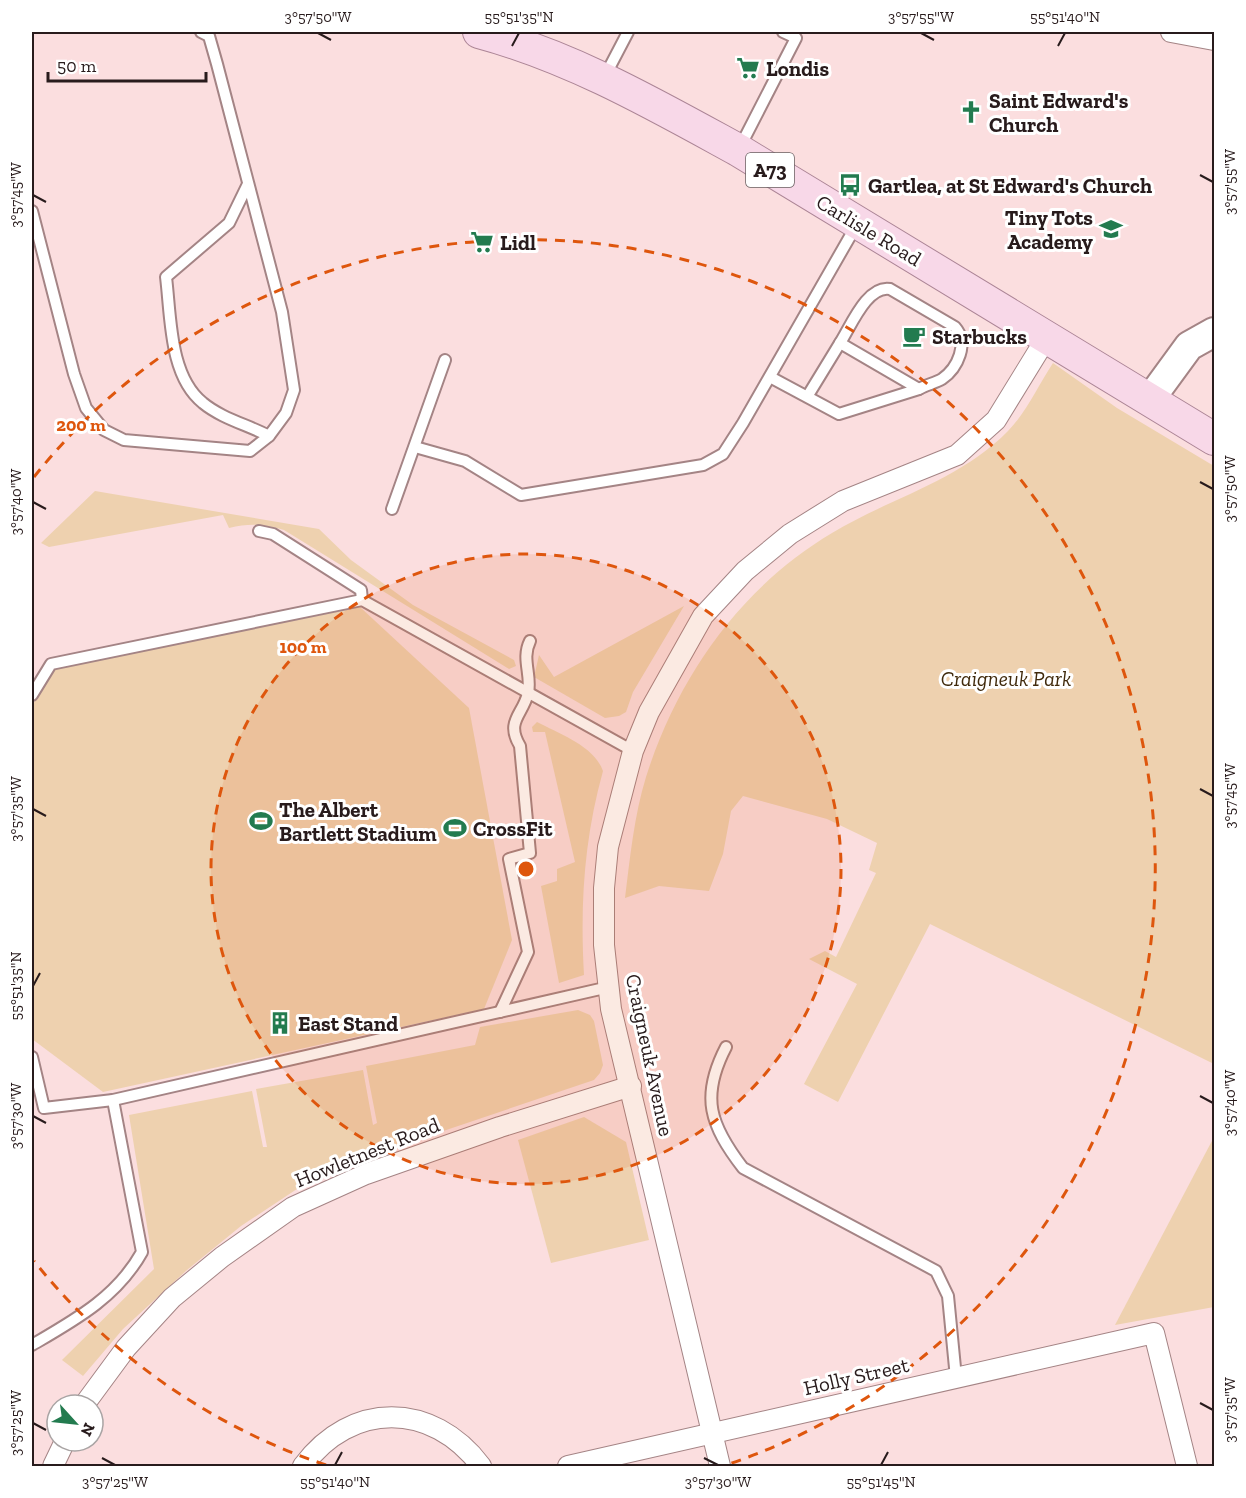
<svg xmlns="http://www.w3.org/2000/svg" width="1246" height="1498" font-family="'Zilla Slab',serif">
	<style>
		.green { fill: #eed1af }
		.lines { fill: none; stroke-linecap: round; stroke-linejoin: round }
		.lane-casing { stroke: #a48485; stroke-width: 14 }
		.street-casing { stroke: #a48485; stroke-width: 22 }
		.secondary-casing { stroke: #a48485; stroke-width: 32 }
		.primary-casing { stroke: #ac8596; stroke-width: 34 }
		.lane { stroke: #fff; stroke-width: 10 }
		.street { stroke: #fff; stroke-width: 20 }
		.secondary { stroke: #fff; stroke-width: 28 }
		.primary { stroke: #f8d8e8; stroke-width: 32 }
		.ticks { fill: none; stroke: #281b1c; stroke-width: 2 }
		.ring { fill: none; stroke: #de560d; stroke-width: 3; stroke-dasharray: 10 8 }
		.labels { text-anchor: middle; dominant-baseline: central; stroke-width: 6; stroke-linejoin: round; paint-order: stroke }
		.shield { fill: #fff; stroke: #685f60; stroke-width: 1.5 }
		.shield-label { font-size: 20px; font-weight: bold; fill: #281b1c }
		.poi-label { font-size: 21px; font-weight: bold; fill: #281b1c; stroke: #fff; text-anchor: start }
		.street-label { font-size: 21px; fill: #281b1c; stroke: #fff }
		.park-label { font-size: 21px; font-style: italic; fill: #402a0c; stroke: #fff }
		.centre { fill: #de560d; stroke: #fff; stroke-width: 3 }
		.ring-label { font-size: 18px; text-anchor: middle; font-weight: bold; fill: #de560d; stroke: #fff; stroke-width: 6; stroke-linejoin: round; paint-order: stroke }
		.neatline { fill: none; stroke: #281b1c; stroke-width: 2 }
		.ticks-label { font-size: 15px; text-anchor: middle; fill: #281b1c }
	</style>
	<rect width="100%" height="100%" fill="#fbdedf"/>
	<!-- green -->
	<g class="green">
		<path d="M1053 363 1117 408 1214 466V1064L930 924 838 1102 804 1084 857 984 809 959 825 951 836 957 876 873 869 870 877 843 827 819 743 796 731 811 723 854 709 891 659 886 625 898C630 858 634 816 646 777 678 676 741 587 832 533 890 498 959 481 1008 431 1026 413 1039 384 1053 363Z"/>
		<path d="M95 491 319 529 351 560 413 605 514 660 516 666 509 669 284 530C264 524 250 523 229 528L223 515 49 547 41 543Z"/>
		<path d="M684 606 633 692 626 712 619 716 605 718 534 677 539 655 554 677Z"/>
		<path d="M360 607 469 708 512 940 484 1009 103 1092 32 1039V707L49 670Z"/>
		<path d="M537 722C560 734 594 746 603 771 584 839 580 905 584 975L559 983 541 886 557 881V869L575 862 545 732H533L532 727Z"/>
		<path d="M578 1010 590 1015 594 1021 603 1065 600 1073 594 1080 381 1152 306 1183 241 1226 187 1270 123 1329 83 1376 62 1360 154 1269 129 1115 252 1091 263 1147H267L256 1089 363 1070 373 1125 377 1123 366 1066 475 1045 480 1027Z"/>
		<path d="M584 1117 626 1142 649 1240 551 1263 518 1140Z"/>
		<path d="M1214 1137V1307L1115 1325Z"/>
	</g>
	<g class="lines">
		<!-- lane casing -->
		<g class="lane-casing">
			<g id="lane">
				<path d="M201 32 209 36 217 64 282 312 294 390 286 413 269 436"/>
				<path d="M605 76 628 32"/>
				<path d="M740 147 796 38 783 32"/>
				<path d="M32 211 74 374 86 408 104 430 124 440 250 451 269 436C248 425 221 418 203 403 169 376 171 317 166 277L229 223 248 184"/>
				<path d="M840 343C851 326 867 285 890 289L955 327C969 343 958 368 942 379 935 383 926 385 919 389"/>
				<path d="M770 377 839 414 919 389 840 343 807 397"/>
				<path d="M415 447 465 461 521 495 703 465 723 454 743 423 856 226"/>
				<path d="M392 509 445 360"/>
				<path d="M259 531 273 534 361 590 362 600"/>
				<path d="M32 695 51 664 362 600 633 751"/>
				<path d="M500 1012 528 952 509 859 530 853 520 746C505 721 523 715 528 693 532 675 521 659 530 641"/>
				<path d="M726 1047C700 1097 710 1125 743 1168L936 1271 948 1296 956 1378"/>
				<path d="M32 1057 44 1108 113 1100 609 987"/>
				<path d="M32 1345C75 1320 117 1297 142 1252L113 1100"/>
			</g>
		</g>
		<!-- street casing -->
		<g class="street-casing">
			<g id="street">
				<path d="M1171 32 1214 40"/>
				<path d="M84 1405 126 1348 172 1298 222 1257 293 1207 366 1174 500 1127 631 1086"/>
				<path d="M53 1466 65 1441"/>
				<path d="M303 1466C351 1401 432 1401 481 1466"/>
				<path d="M568 1466 1154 1333 1187 1466"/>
				<path d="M720 1466 611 1009 604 945V888L608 847 633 751 649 712 703 616 745 571 790 534 843 501 957 455 996 420 1047 337"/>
			</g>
		</g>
		<!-- secondary casing -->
		<g class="secondary-casing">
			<path id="secondary" d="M1151 398 1189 346 1214 332"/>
		</g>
		<!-- primary casing -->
		<g class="primary-casing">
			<path id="primary" d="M479 32C572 57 654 104 738 150L1214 439"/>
		</g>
		<!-- lane -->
		<use href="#lane" class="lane"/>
		<!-- street -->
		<use href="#street" class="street"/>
		<!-- secondary -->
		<use href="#secondary" class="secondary"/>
		<!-- primary -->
		<use href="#primary" class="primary"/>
	</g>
	<!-- ticks -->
	<path class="ticks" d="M318 33 331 40M921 33 934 40M512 46 519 33M1058 46 1065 33M1200 175 1213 182M33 195 46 202M1200 482 1213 489M33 502 46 509M1200 789 1213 796M33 809 46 816M33 986 40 973M1200 1096 1213 1103M33 1116 46 1123M1200 1403 1213 1410M33 1423 46 1430M102 1458 115 1465M704 1458 718 1465M335 1465 342 1452M881 1465 888 1452"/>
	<!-- distance rings -->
	<circle cx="526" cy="869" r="315" fill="#de560d" fill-opacity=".12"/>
	<g class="ring">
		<circle cx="526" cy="869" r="315"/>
		<path d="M326 1465A629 629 0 0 1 34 1261M34 477A629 629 0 1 1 726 1465"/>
	</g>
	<!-- icons -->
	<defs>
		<g id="supermarket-bare" transform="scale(1.8)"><path d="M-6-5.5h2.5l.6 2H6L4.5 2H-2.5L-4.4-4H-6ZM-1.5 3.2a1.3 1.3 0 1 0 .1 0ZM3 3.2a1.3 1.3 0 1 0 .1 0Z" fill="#237b4f" stroke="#fff" stroke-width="2.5" paint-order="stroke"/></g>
		<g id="church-bare" transform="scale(1.8)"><path d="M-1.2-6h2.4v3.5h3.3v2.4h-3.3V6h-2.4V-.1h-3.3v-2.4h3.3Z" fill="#237b4f" stroke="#fff" stroke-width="2.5" paint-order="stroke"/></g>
		<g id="bus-bare" transform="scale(1.8)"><path d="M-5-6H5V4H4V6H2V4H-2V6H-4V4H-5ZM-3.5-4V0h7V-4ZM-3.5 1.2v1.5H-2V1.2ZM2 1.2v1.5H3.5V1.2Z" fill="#237b4f" stroke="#fff" stroke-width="2.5" paint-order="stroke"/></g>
		<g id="school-bare" transform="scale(1.8)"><path d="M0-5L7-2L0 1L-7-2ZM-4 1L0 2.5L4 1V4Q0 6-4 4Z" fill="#237b4f" stroke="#fff" stroke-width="2.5" paint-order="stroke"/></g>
		<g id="cafe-bare" transform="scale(1.8)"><path d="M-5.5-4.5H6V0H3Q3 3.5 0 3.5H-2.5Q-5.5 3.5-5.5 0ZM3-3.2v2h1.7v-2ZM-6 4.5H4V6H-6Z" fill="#237b4f" stroke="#fff" stroke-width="2.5" paint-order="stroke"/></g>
		<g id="stadium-bare" transform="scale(1.8)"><path d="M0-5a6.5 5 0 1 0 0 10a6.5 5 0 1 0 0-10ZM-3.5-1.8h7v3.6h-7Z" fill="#237b4f" stroke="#fff" stroke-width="2.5" paint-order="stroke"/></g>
		<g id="building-bare" transform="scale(1.8)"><path d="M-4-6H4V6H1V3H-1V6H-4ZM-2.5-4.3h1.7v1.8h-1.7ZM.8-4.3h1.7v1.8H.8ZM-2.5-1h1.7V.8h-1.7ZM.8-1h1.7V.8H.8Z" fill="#237b4f" stroke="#fff" stroke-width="2.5" paint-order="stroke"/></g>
	</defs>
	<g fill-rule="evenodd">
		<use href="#supermarket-bare" x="748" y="68"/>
		<use href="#church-bare" x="971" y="112"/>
		<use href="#bus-bare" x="850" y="185"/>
		<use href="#school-bare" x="1111" y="229"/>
		<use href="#supermarket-bare" x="482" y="242"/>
		<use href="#cafe-bare" x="914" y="336"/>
		<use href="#stadium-bare" x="261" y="821"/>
		<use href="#stadium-bare" x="455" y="828"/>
		<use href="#building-bare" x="280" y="1023"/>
	</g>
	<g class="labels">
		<!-- shield labels -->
		<rect class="shield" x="746" y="153" width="48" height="34" rx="4.5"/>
		<g class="shield-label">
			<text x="770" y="170">A73</text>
		</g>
		<!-- poi labels -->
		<g class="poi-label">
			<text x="766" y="68">Londis</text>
			<text x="989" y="100">Saint Edward's<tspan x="989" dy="24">Church</tspan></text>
			<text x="868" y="185">Gartlea, at St Edward's Church</text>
			<text x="1093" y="217" text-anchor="end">Tiny Tots<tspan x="1093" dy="24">Academy</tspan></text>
			<text x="500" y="242">Lidl</text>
			<text x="932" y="336">Starbucks</text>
			<text x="279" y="809">The Albert<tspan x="279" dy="24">Bartlett Stadium</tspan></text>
			<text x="473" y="828">CrossFit</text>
			<text x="298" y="1023">East Stand</text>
		</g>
		<!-- street labels -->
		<g class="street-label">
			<text transform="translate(869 230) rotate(31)">Carlisle Road</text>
			<text transform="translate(650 1055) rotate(78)">Craigneuk Avenue</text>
			<text transform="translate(367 1152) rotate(-22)">Howletnest Road</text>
			<text transform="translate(856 1376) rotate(-13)">Holly Street</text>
		</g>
		<!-- park labels -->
		<g class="park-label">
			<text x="1006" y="678">Craigneuk Park</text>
		</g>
	</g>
	<circle cx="526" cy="869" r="9" class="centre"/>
	<g class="ring-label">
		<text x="81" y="431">200 m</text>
		<text x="303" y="653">100 m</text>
	</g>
	<!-- border -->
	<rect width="1246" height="1498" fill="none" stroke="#ffffff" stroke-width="66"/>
	<!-- north arrow -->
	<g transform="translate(75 1423) rotate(117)"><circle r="28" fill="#ffffff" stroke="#a9a4a4" stroke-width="1.5"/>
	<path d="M0-4.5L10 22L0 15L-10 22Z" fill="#237b4f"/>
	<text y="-9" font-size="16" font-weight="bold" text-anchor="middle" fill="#281b1c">N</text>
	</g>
	<!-- scale -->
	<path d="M48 72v9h158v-9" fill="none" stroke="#281b1c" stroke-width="3"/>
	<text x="57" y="72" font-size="18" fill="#281b1c" stroke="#ffffff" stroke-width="4.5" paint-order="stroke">50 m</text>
	<rect x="33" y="33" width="1180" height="1432" class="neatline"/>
	<g class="ticks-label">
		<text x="318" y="22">3°57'50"W</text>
		<text x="519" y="22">55°51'35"N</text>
		<text x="921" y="22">3°57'55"W</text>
		<text x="1065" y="22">55°51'40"N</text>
		<text transform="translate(1230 182) rotate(-90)" y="5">3°57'55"W</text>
		<text transform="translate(16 195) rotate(-90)" y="5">3°57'45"W</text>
		<text transform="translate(1230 489) rotate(-90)" y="5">3°57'50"W</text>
		<text transform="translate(16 502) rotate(-90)" y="5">3°57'40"W</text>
		<text transform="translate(1230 796) rotate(-90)" y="5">3°57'45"W</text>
		<text transform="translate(16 809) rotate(-90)" y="5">3°57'35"W</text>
		<text transform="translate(16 986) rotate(-90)" y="5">55°51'35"N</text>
		<text transform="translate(1230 1103) rotate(-90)" y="5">3°57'40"W</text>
		<text transform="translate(16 1116) rotate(-90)" y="5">3°57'30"W</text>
		<text transform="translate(1230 1410) rotate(-90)" y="5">3°57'35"W</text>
		<text transform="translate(16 1423) rotate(-90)" y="5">3°57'25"W</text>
		<text x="115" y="1487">3°57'25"W</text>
		<text x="335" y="1487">55°51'40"N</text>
		<text x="718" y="1487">3°57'30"W</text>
		<text x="881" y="1487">55°51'45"N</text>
	</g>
</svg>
